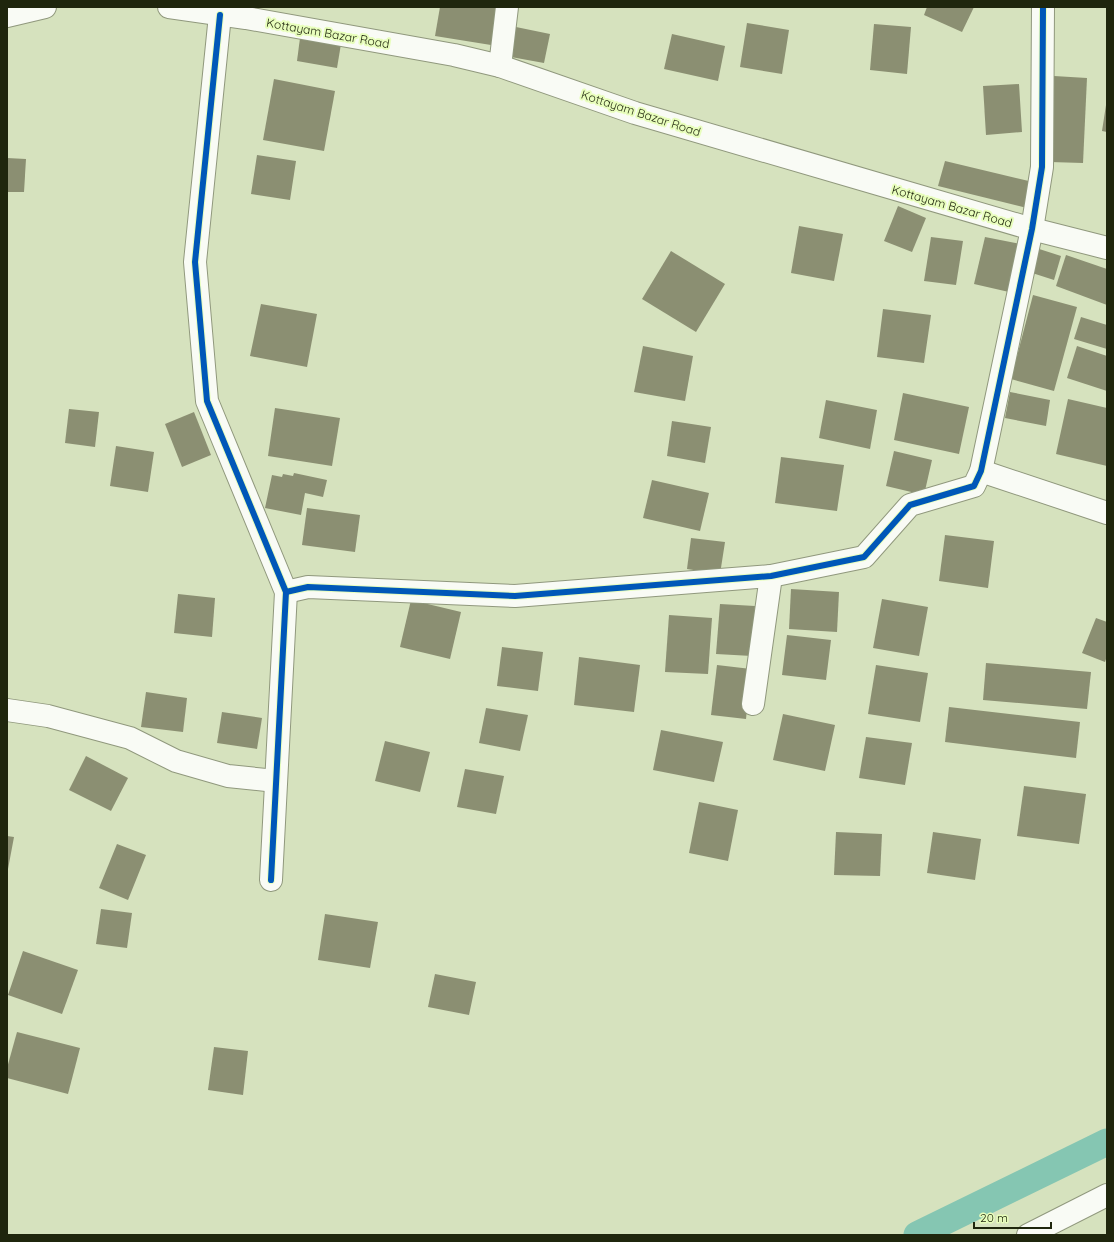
<svg xmlns="http://www.w3.org/2000/svg" width="1114" height="1242" font-family="Quicksand,sans-serif">
	<style>
		.lines { fill: none; stroke-linecap: round; stroke-linejoin: round }
		.canal { stroke: #85c6b2; stroke-width: 27 }
		.building { fill: #8b8f72 }
		.street-casing { stroke: #90987d; stroke-width: 24 }
		.secondary-casing { stroke: #90987d; stroke-width: 24 }
		.street { stroke: #f9fbf5; stroke-width: 22 }
		.secondary { stroke: #f9fbf5; stroke-width: 22 }
		.cycleway-casing { stroke: #e8febc; stroke-width: 8 }
		.cycleway { stroke: #0057b8; stroke-width: 6 }
		.labels { text-anchor: middle; dominant-baseline: central; stroke-width: 4; stroke-linejoin: round; paint-order: stroke }
		.street-label { font-size: 12px; fill: #1f260d; stroke: #e8febc }
	</style>
	<rect width="100%" height="100%" fill="#d6e2be"/>
	<g class="lines">
		<!-- canal -->
		<path class="canal" d="M917 1235 1107 1142"/>
	</g>
	<!-- building -->
	<g class="building">
		<path d="M440 7H497L491 45 435 36Z"/>
		<path d="M927 7H974L962 32 924 15Z"/>
		<path d="M747 23 789 30 782 74 740 67Z"/>
		<path d="M874 24 911 27 907 74 870 70Z"/>
		<path d="M516 27 550 34 544 63 511 57Z"/>
		<path d="M672 34 725 46 718 81 664 69Z"/>
		<path d="M300 38 341 44 337 68 297 61Z"/>
		<path d="M1054 76 1087 78 1083 163 1050 162Z"/>
		<path d="M274 79 335 91 324 151 263 140Z"/>
		<path d="M1019 84 1022 132 986 135 983 86Z"/>
		<path d="M1106 105H1107V132L1102 131Z"/>
		<path d="M257 155 296 161 290 200 251 194Z"/>
		<path d="M7 158 26 159 24 192H7Z"/>
		<path d="M945 161 1033 182 1027 208 938 186Z"/>
		<path d="M898 206 926 218 912 252 884 241Z"/>
		<path d="M799 226 843 234 834 281 791 273Z"/>
		<path d="M931 237 963 241 956 285 924 281Z"/>
		<path d="M985 237 1020 244 1009 292 974 284Z"/>
		<path d="M1033 247 1061 256 1054 280 1026 271Z"/>
		<path d="M671 251 725 284 696 332 642 299Z"/>
		<path d="M1066 255 1107 269V305L1056 286Z"/>
		<path d="M1033 295 1077 307 1054 391 1011 379Z"/>
		<path d="M261 304 317 314 307 367 250 356Z"/>
		<path d="M883 309 931 315 924 363 877 357Z"/>
		<path d="M1081 317 1107 325V349L1074 339Z"/>
		<path d="M643 346 693 356 685 401 634 392Z"/>
		<path d="M1077 346 1107 356V391L1067 378Z"/>
		<path d="M1010 392 1050 400 1046 426 1005 418Z"/>
		<path d="M903 393 969 407 959 454 894 440Z"/>
		<path d="M1068 399 1107 408V466L1056 454Z"/>
		<path d="M826 400 877 410 870 449 819 438Z"/>
		<path d="M275 408 340 418 332 466 268 456Z"/>
		<path d="M69 409 99 412 95 447 65 443Z"/>
		<path d="M194 412 211 455 182 467 165 424Z"/>
		<path d="M672 421 711 427 705 463 667 456Z"/>
		<path d="M116 446 154 452 148 492 110 486Z"/>
		<path d="M894 451 932 460 924 495 886 486Z"/>
		<path d="M781 457 844 465 837 511 775 503Z"/>
		<path d="M294 473 327 480 323 497 305 493 301 515 265 508 272 475 282 477 283 474 293 476Z"/>
		<path d="M652 480 709 493 700 531 643 518Z"/>
		<path d="M307 508 360 515 355 552 302 545Z"/>
		<path d="M945 535 994 541 988 588 939 581Z"/>
		<path d="M691 538 725 542 720 574 687 569Z"/>
		<path d="M791 589 839 592 837 632 789 629Z"/>
		<path d="M178 594 215 598 212 637 174 633Z"/>
		<path d="M882 599 928 607 919 656 873 648Z"/>
		<path d="M411 600 461 612 450 659 400 647Z"/>
		<path d="M720 604 755 606 752 656 716 654Z"/>
		<path d="M669 615 712 618 708 674 665 672Z"/>
		<path d="M1096 618 1107 622V656L1105 662 1082 653Z"/>
		<path d="M787 635 831 640 826 680 782 675Z"/>
		<path d="M502 647 543 652 538 691 497 686Z"/>
		<path d="M579 657 640 665 634 712 574 705Z"/>
		<path d="M986 663 1091 672 1087 709 983 700Z"/>
		<path d="M717 665 751 669 746 719 711 715Z"/>
		<path d="M876 665 928 673 920 722 868 714Z"/>
		<path d="M146 692 187 698 183 732 141 727Z"/>
		<path d="M949 707 1080 722 1076 758 945 742Z"/>
		<path d="M486 708 528 715 520 751 479 743Z"/>
		<path d="M222 712 262 718 257 749 217 743Z"/>
		<path d="M783 714 835 725 825 771 773 760Z"/>
		<path d="M661 730 723 742 714 782 653 770Z"/>
		<path d="M866 737 912 743 905 785 859 778Z"/>
		<path d="M385 741 430 752 420 792 375 781Z"/>
		<path d="M86 756 128 778 111 811 69 790Z"/>
		<path d="M465 769 504 776 496 814 457 807Z"/>
		<path d="M1024 786 1086 794 1079 844 1017 836Z"/>
		<path d="M699 802 738 810 728 861 689 853Z"/>
		<path d="M836 832 882 834 880 876 834 875Z"/>
		<path d="M933 832 981 839 975 880 927 873Z"/>
		<path d="M7 836 14 837 8 869H7Z"/>
		<path d="M117 844 146 855 128 900 99 888Z"/>
		<path d="M101 909 132 913 127 948 96 944Z"/>
		<path d="M325 914 378 922 370 968 318 960Z"/>
		<path d="M23 951 78 970 62 1014 8 995Z"/>
		<path d="M435 974 476 982 469 1015 428 1007Z"/>
		<path d="M17 1032 80 1048 68 1094 7 1078V1068Z"/>
		<path d="M214 1047 248 1051 243 1095 208 1090Z"/>
	</g>
	<g class="lines">
		<!-- street casing -->
		<g class="street-casing">
			<g id="street">
				<path d="M220 15 195 262 207 401 286 592 271 880"/>
				<path d="M500 66 507 7"/>
				<path d="M981 471 1107 513"/>
				<path d="M286 592 308 587 515 596 771 576 864 557 910 505 974 486 981 471 1032 229 1042 167 1043 7"/>
				<path d="M753 704 771 576"/>
				<path d="M7 710 48 716 130 738 176 761 228 776 276 781"/>
				<path d="M1028 1235 1107 1195"/>
			</g>
		</g>
		<!-- secondary casing -->
		<g class="secondary-casing">
			<g id="secondary">
				<path d="M169 7 246 18 454 55 500 66 635 113 1032 229 1107 248"/>
				<path d="M7 16 45 7"/>
			</g>
		</g>
		<!-- street -->
		<use href="#street" class="street"/>
		<!-- secondary -->
		<use href="#secondary" class="secondary"/>
		<!-- cycleway casing -->
		<g class="cycleway-casing">
			<g id="cycleway">
				<path d="M220 15 195 262 207 401 286 592 271 880"/>
				<path d="M286 592 308 587 515 596 771 576 864 557 910 505 974 486 981 471 1032 229 1042 167 1043 7"/>
			</g>
		</g>
		<!-- cycleway -->
		<use href="#cycleway" class="cycleway"/>
	</g>
	<g class="labels">
		<!-- street labels -->
		<g class="street-label">
			<text transform="translate(328 33) rotate(10)">Kottayam Bazar Road</text>
			<text transform="translate(641 113) rotate(18)">Kottayam Bazar Road</text>
			<text transform="translate(952 206) rotate(16)">Kottayam Bazar Road</text>
		</g>
	</g>
	<!-- border -->
	<rect width="1114" height="1242" fill="none" stroke="#1f260d" stroke-width="16"/>
	<!-- scale -->
	<path d="M974 1222v6h77v-6" fill="none" stroke="#1f260d" stroke-width="2"/>
	<text x="980" y="1222" font-size="12" fill="#1f260d" stroke="#e8febc" stroke-width="3" paint-order="stroke">20 m</text>
</svg>
